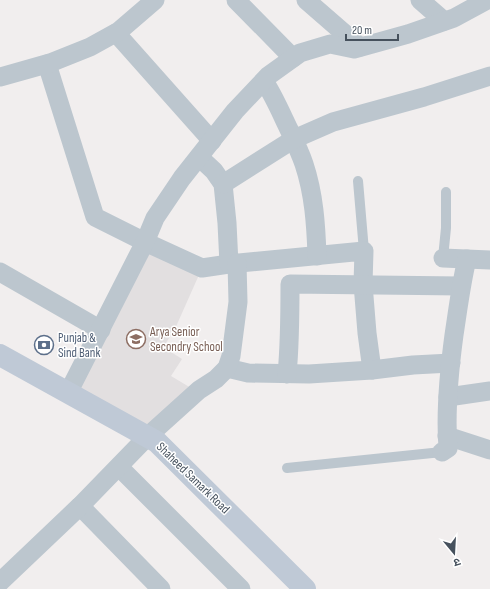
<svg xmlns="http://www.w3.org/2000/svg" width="490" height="589" font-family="'Sofia Sans Condensed','Noto Sans Devanagari',sans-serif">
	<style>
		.education { fill: #e2dfe0 }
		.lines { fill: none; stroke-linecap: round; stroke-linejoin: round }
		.lane { stroke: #bcc6ce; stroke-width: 10 }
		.street { stroke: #bcc6ce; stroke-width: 19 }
		.secondary { stroke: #bfc9d6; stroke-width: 22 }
		.labels { text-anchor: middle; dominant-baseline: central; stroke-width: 3; stroke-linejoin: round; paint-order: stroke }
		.education-label { font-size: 13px; fill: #785e54; stroke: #fff; text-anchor: start }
		.service-label { font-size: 13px; fill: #4e5e75; stroke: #fff; text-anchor: start }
		.street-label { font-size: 13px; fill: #46515d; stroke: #fff }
	</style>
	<rect width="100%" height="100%" fill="#f1eeee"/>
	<!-- education -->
	<path class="education" d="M149 246 202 268 174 331 163 347 182 359 171 376 191 388 149 428 78 389Z"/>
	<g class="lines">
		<!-- lane -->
		<g class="lane">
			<path d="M358 181 364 251"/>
			<path d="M443 258 446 228V192"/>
			<path d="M287 468 442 452"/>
		</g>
		<!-- street -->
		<g class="street">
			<path d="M236 0 293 58"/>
			<path d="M306 0 360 47"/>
			<path d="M420 0 444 21"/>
			<path d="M116 33 212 141"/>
			<path d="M47 64 95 217 145 242 202 268 229 264 364 251 363 284 367 333 372 370"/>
			<path d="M0 77 50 63 90 47 119 31 155 0"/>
			<path d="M264 81C272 93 278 106 284 119 291 134 299 149 304 164 314 194 316 225 317 256"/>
			<path d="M199 157 214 171 223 184 227 223 229 264"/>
			<path d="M223 184 294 139 333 122 424 97 490 76"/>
			<path d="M443 258 490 260"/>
			<path d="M0 272 101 330"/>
			<path d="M227 368 248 373 309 374 372 370 413 365 451 363"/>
			<path d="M287 374C290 344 290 314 290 284L461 286"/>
			<path d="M68 393 145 242 155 218 182 178 235 111 268 76 300 53 330 44 354 49 408 34 454 18 487 0"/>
			<path d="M448 397 490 391"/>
			<path d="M447 436 490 450"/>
			<path d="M442 452 448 448C445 410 449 372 454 335 458 309 461 284 467 259"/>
			<path d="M119 467 241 589"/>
			<path d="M80 506 161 589"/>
			<path d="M0 582 80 506 148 436 199 390 216 379 227 368 231 356 238 302 237 263"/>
		</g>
		<!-- secondary -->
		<path class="secondary" d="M0 355 157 442 305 589"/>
	</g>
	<!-- icons -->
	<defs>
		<g id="school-ring" transform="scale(1)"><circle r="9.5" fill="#fff" stroke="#8d6e63" stroke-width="1.5"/><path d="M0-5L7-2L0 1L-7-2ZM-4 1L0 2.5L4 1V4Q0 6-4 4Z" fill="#8d6e63"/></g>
		<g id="bank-ring" transform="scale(1)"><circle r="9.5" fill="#fff" stroke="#5c6f8a" stroke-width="1.5"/><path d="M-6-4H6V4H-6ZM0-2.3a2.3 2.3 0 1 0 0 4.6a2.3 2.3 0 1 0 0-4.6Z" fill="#5c6f8a"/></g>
	</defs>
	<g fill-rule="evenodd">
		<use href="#school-ring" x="136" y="339"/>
		<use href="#bank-ring" x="44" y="345"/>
	</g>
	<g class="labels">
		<!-- education labels -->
		<g class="education-label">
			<text x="150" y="332">Arya Senior<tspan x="150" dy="15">Secondry School</tspan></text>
		</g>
		<!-- service labels -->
		<g class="service-label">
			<text x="58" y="338">Punjab &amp;<tspan x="58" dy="15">Sind Bank</tspan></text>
		</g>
		<!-- street labels -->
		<g class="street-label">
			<text transform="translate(193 478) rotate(44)">Shaheed Samark Road</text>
		</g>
	</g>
	<!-- north arrow -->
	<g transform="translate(454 553) rotate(162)" stroke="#ffffff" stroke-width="3" paint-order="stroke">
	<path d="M0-3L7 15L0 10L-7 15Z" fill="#46515d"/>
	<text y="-6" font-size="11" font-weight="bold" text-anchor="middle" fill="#46515d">उ</text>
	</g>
	<!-- scale -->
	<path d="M346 34v6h52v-6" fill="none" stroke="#46515d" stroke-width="2"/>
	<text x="352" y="34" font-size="12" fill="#46515d" stroke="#ffffff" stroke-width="3" paint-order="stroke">20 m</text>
</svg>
